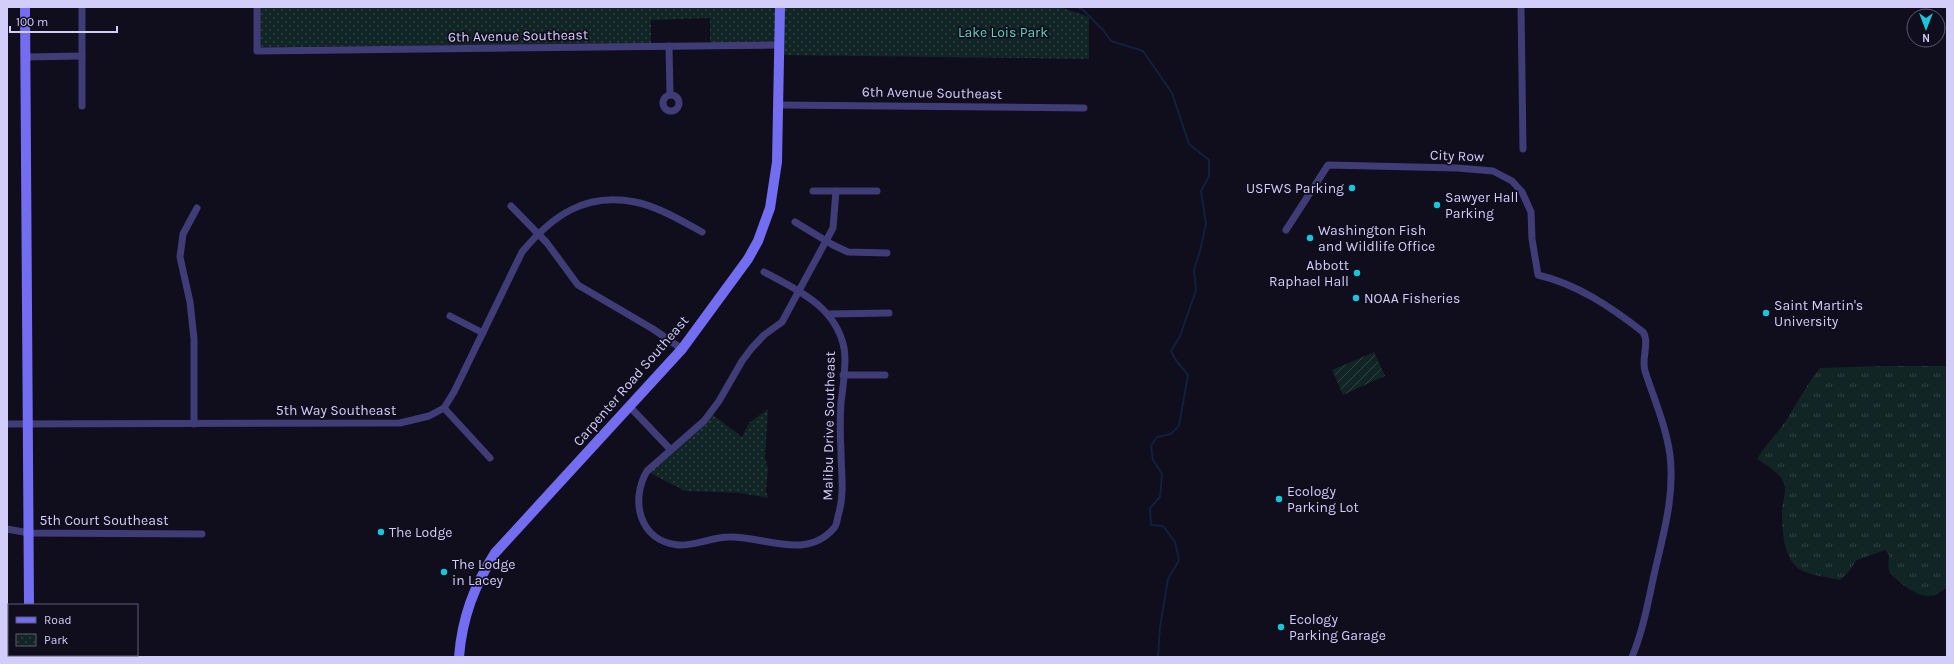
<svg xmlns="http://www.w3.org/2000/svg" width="1954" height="664" font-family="Karla,sans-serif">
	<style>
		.grass { fill: url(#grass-tufts) }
		.park { fill: url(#park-dots) }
		.garden { fill: url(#garden-furrows) }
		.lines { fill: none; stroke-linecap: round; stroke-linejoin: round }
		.stream { stroke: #10213d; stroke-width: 2 }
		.street { stroke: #403c77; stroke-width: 7 }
		.secondary { stroke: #736df1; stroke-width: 10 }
		.poi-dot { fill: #15c6de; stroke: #100d1c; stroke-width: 1.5 }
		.labels { text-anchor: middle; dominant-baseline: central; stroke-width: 3.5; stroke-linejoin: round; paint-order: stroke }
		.park-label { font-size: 14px; fill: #61d2b8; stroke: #100d1c }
		.street-label { font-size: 14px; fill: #d3cdfa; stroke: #100d1c }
		.poi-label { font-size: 14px; fill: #d3cdfa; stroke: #100d1c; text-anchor: start }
	</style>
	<defs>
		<pattern id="grass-tufts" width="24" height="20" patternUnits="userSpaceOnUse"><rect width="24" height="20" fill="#112525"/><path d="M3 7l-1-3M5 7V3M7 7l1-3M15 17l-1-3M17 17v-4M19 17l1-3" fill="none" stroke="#334346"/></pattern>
		<pattern id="park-dots" width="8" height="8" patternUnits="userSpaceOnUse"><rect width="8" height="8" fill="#112525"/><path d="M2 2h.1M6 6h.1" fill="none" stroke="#334346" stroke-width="1.8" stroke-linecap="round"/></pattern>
		<pattern id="garden-furrows" width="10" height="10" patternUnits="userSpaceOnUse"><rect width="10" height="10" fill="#112525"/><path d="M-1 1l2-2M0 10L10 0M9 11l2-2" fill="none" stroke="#334346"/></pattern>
	</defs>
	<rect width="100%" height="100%" fill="#100d1c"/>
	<!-- grass -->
	<path class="grass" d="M1886 366H1947V587C1931 602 1918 596 1902 584 1899 581 1893 577 1890 573 1887 568 1889 561 1889 555L1885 550 1857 560 1847 574 1840 580C1827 577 1813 576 1801 570 1783 561 1782 529 1782 511 1782 502 1787 493 1784 484 1781 473 1766 465 1757 459 1765 445 1776 435 1785 422 1797 404 1806 385 1820 368Z"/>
	<!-- park -->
	<g class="park">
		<path d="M260 7H1060L1089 17V59L780 55 777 43H710V18L651 20V44L260 47Z"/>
		<path d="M768 409 765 458 768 468 766 491 768 498 741 493 685 491 648 472 712 414 742 437 749 423Z"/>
	</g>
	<!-- garden -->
	<path class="garden" d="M1374 352 1385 376 1343 395 1332 370Z"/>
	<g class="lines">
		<!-- stream -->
		<path class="stream" d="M1077 7 1082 9 1103 30 1111 41 1143 51 1172 93 1189 144 1209 160V176L1201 191 1206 224 1200 251 1194 270 1196 290 1180 336 1171 351 1175 359 1188 375 1179 426 1171 434 1157 437 1151 446 1153 460 1162 474 1160 497 1150 508 1151 525 1163 526 1175 542 1179 560 1168 579 1160 627 1158 657"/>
		<!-- street -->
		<g class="street">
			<path d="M257 7V51L780 45"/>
			<path d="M1521 7 1523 149"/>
			<path d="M669 46 670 95"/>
			<path d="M26 57 82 56"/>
			<circle cx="671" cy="103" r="8"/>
			<path d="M779 105 1084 108"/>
			<path d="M82 106V7"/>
			<path d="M813 191H877"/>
			<path d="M511 206 547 243 578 285 653 329 682 349"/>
			<path d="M795 222 833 245 848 252 887 253"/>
			<path d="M1286 230 1328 165 1457 168 1493 171 1512 181 1522 192 1531 212 1532 239 1538 275C1577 284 1611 307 1643 332 1650 343 1641 358 1645 371 1654 399 1666 426 1670 455 1675 496 1663 535 1654 575 1648 602 1643 631 1632 657"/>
			<path d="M764 272C798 290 836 307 844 348 847 363 843 387 841 402 840 418 840 435 841 451 841 474 845 494 838 516 837 520 837 525 834 528 806 561 764 536 729 537 712 537 695 546 678 545 639 541 630 500 647 471L704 421 719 401 742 361 751 349 764 335 782 322 833 228 836 191"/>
			<path d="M828 314 889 313"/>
			<path d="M450 316 483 333"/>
			<path d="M843 375H885"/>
			<path d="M630 407 670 449"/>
			<path d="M444 408 490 458"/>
			<path d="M7 424 400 423 429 416 444 408 454 392 522 252C552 216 585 192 635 202 657 206 682 221 702 232"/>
			<path d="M194 424V339L190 302 180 257 183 234 197 208"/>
			<path d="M7 529 29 533 202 534"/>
		</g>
		<!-- secondary -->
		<g class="secondary">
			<path d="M25 7 29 605"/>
			<path d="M28 657V655"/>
			<path d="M459 657C462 618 474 586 495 553L682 349 748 259 758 241 770 208 777 162 780 7"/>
		</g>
	</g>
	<!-- markers -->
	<g class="poi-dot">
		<circle cx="1352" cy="188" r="4"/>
		<circle cx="1437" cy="205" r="4"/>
		<circle cx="1310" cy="238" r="4"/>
		<circle cx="1357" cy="273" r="4"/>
		<circle cx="1356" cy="298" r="4"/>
		<circle cx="1766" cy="313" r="4"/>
		<circle cx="1279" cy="499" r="4"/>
		<circle cx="381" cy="532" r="4"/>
		<circle cx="444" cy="572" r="4"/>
		<circle cx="1281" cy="627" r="4"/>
	</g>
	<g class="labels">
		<!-- park labels -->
		<g class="park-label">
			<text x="1003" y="32">Lake Lois Park</text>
		</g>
		<!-- street labels -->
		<g class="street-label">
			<text transform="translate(518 36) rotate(-1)">6th Avenue Southeast</text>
			<text transform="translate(932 93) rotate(1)">6th Avenue Southeast</text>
			<text transform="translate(1457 156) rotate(2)">City Row</text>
			<text transform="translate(631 381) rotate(-49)">Carpenter Road Southeast</text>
			<text x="336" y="410">5th Way Southeast</text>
			<text transform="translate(829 426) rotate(-89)">Malibu Drive Southeast</text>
			<text x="104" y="520">5th Court Southeast</text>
		</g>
		<!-- poi labels -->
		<g class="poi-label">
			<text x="1344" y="188" text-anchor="end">USFWS Parking</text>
			<text x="1445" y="197">Sawyer Hall<tspan x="1445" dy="16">Parking</tspan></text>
			<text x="1318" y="230">Washington Fish<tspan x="1318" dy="16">and Wildlife Office</tspan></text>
			<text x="1349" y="265" text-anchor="end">Abbott<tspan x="1349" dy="16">Raphael Hall</tspan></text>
			<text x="1364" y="298">NOAA Fisheries</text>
			<text x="1774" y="305">Saint Martin's<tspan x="1774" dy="16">University</tspan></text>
			<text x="1287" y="491">Ecology<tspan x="1287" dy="16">Parking Lot</tspan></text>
			<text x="389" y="532">The Lodge</text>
			<text x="452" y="564">The Lodge<tspan x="452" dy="16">in Lacey</tspan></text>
			<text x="1289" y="619">Ecology<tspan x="1289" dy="16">Parking Garage</tspan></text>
		</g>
	</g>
	<!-- border -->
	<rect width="1954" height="664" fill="none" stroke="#d3cdfa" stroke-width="16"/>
	<!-- legend -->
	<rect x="8" y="604" width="130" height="52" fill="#100d1c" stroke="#5e5a75"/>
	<rect x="16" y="617" width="20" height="6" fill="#736df1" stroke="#5e5a75"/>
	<text x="44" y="624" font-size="12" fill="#d3cdfa">Road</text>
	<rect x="16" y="634" width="20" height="12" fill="url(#park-dots)" stroke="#5e5a75"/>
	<text x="44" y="644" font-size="12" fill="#d3cdfa">Park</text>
	<!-- north arrow -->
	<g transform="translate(1926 28) rotate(180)"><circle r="19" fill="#100d1c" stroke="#5e5a75"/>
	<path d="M0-3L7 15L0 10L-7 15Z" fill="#15c6de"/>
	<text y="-6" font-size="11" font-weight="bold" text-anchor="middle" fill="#d3cdfa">N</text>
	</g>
	<!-- scale -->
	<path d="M10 26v6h107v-6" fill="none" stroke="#d3cdfa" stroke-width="2"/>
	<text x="16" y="26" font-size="12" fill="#d3cdfa" stroke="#100d1c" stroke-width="3" paint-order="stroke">100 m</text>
</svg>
